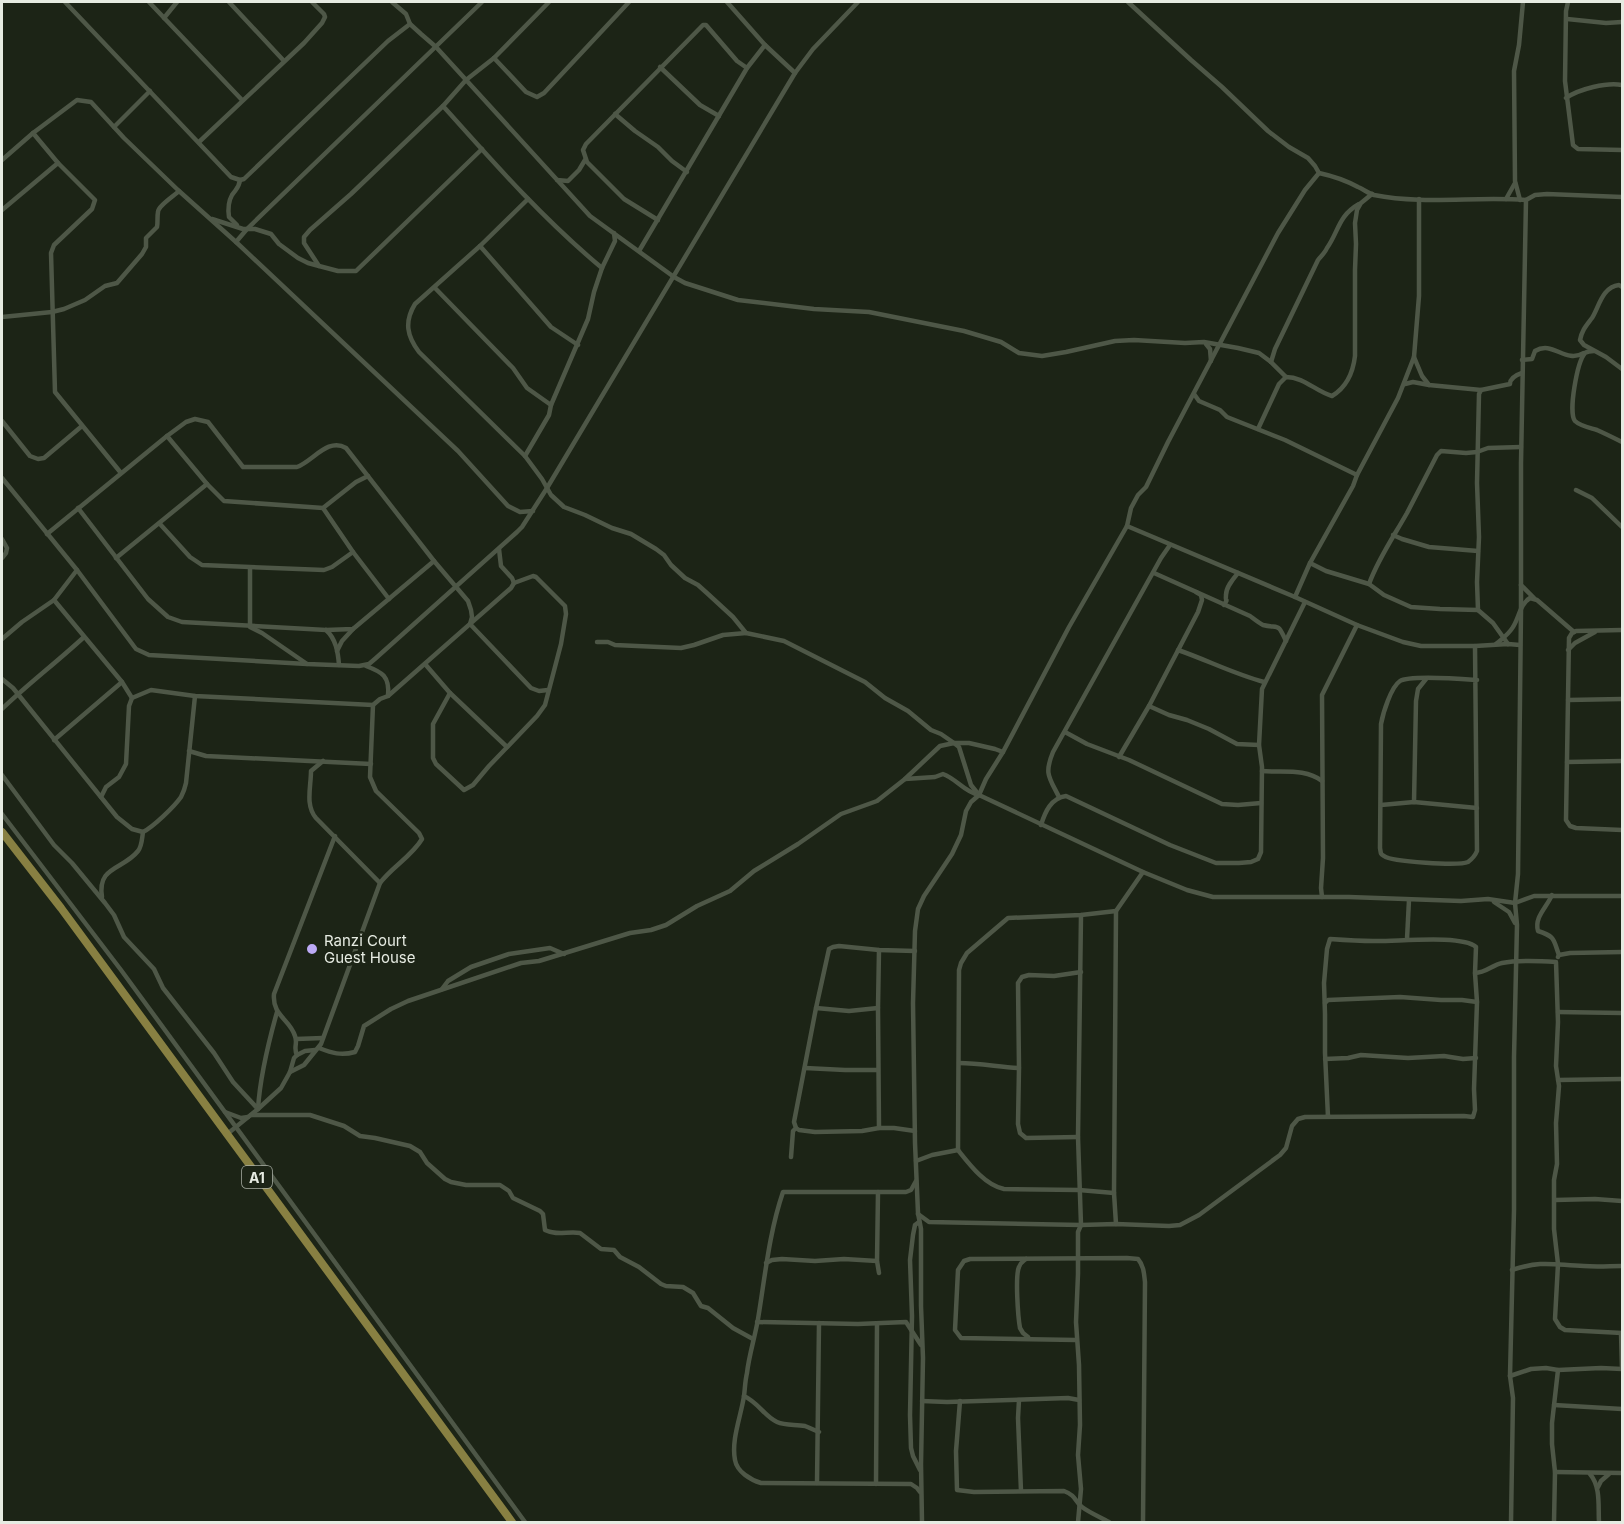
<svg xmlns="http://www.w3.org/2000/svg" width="1624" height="1524" font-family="Inter,sans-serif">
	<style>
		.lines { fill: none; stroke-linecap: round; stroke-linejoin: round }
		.minor { stroke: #4e5747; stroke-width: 4.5 }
		.trunk { stroke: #888042; stroke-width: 8 }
		.poi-dot { fill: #bcaaf5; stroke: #1c2416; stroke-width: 2 }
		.labels { text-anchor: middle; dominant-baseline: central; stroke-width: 6; stroke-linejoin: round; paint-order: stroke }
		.shield { fill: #1c2416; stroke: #a9afa5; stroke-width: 1.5 }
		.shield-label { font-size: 14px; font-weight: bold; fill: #e6ebe2 }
		.poi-label { font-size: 15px; fill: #e6ebe2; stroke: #1c2416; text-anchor: start }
	</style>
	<rect width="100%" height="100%" fill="#1c2416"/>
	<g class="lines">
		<!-- minor -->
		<g class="minor">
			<path d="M65 2 231 177 240 180 244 179 388 41 410 24"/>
			<path d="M149 2 242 100"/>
			<path d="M229 2 284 61"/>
			<path d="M392 2 406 14 410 24 421 34 436 47 590 216 674 277 685 283 738 300 814 309 869 312 964 331 1001 342 1019 353 1042 356 1066 352 1115 341 1134 340 1185 343 1204 342 1238 348 1259 353 1271 362 1286 377"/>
			<path d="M727 2 765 45 795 73"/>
			<path d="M1128 2 1191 60 1222 87 1268 131 1289 147 1308 158 1315 166 1319 173C1333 176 1345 180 1358 187 1363 189 1368 193 1374 195 1424 205 1476 196 1526 200"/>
			<path d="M1568 2 1566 11 1565 81 1573 145 1578 149 1622 150"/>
			<path d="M164 18 177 2"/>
			<path d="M1567 19 1606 23 1622 22"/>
			<path d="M494 58 526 92 537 97 544 93 629 2"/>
			<path d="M660 67 700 105 719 116"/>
			<path d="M1566 98C1579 89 1607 82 1622 85"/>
			<path d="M443 106C493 162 543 219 602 268"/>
			<path d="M615 114 635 131 658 147 672 161 687 172"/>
			<path d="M114 127 150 91"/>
			<path d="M33 133 58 163 95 200 92 209 54 245 51 253 55 392 121 473"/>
			<path d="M199 142 304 43 322 23 325 17 324 14 312 2"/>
			<path d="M482 149 356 271H338L319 266 304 243V237L310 230 351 194 443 106 466 80 494 58 549 2"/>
			<path d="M2 160 33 133 77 100 91 102 124 138 179 191 236 242 458 451 508 506 520 512 533 511"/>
			<path d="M557 180 568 181 579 170 585 160"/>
			<path d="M528 199 480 246 415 304C404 322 407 336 419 352L525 456 542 479 551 495 564 507 585 515 612 528 631 534 656 549 664 555 671 565 685 578 698 585 708 594 733 617 746 633 784 641 865 682 885 698 908 711 931 730 941 734 954 743 959 747 971 785 979 795"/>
			<path d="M1506 199 1515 183"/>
			<path d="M1520 200 1515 181 1514 71 1519 45 1523 2"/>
			<path d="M2 210 58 163"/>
			<path d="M212 219 243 229H255L271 234 279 244 298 258 308 263 319 266"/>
			<path d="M658 220 624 199 587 162 583 150 586 144 703 25H706L737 61 747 68"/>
			<path d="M237 225 229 217C228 210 228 202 232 195 236 189 239 188 240 180"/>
			<path d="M236 242 247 229 482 2"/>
			<path d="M480 246 551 327 578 345"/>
			<path d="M639 251 747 68 765 45"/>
			<path d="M1622 287 1619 285C1602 287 1599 307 1592 318 1586 326 1582 330 1580 340L1584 345 1606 357 1622 369"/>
			<path d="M435 288 513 368 527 388 551 405"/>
			<path d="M2 317 52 312 64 309 85 300 105 286 117 283 142 254 146 247V238L157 227C158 222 157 217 158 212 158 206 174 196 179 191"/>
			<path d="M1206 344 1210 349 1211 361"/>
			<path d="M1594 351C1590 351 1588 351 1585 353 1577 362 1568 413 1575 421 1580 426 1591 428 1597 430 1606 434 1614 438 1622 442"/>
			<path d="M1414 357 1422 376 1429 385 1481 390 1479 394 1477 483 1479 537 1477 582 1478 610 1493 623 1508 644"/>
			<path d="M1522 360 1532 359 1535 351C1553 340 1565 364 1584 353"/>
			<path d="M1271 362 1275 349 1318 260C1321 256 1325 253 1327 248 1339 231 1338 216 1359 204"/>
			<path d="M1405 384 1413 382 1429 385"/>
			<path d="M1481 390 1510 384C1510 378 1516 375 1522 373"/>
			<path d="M1194 394 1199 401 1220 410 1227 417 1285 440 1357 475"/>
			<path d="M2 421 30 456 38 459 44 458 82 426"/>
			<path d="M1258 429 1279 384 1286 377C1304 377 1315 391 1332 396 1347 387 1353 373 1355 356V270L1356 244 1355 223 1357 210 1361 203 1372 194"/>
			<path d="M167 436 207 484 224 501 323 508 356 482 368 476"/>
			<path d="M525 456 549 415 551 405 588 319 594 292 602 268 615 241 614 233"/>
			<path d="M2 478 77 570 136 649 149 655 307 664"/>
			<path d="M1576 490 1592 498 1622 527"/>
			<path d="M78 508 148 599 168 617 182 622 326 630 353 629 434 561"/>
			<path d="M323 508 353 552 389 599"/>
			<path d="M160 524 190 557 202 565 324 570 332 567 353 552"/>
			<path d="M1127 526 1295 597 1357 625 1403 642 1421 646H1475L1508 644 1520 645"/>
			<path d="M47 534 167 436 186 422 195 419 208 422 243 467H297C313 461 328 437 346 448L434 561 468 601 471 610 472 617 470 624 531 688 539 691 548 690"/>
			<path d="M1393 535 1402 539 1429 547 1478 551"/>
			<path d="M2 539 7 548 6 553 2 558"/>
			<path d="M499 549 501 566 512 578 514 583"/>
			<path d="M116 558 207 484"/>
			<path d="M1310 563 1326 571 1369 584 1384 595 1411 607 1440 609 1478 610"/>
			<path d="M250 568V627L262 633 307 664 359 666 369 664 376 658 517 532 522 527 547 488 795 73 813 49 858 2"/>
			<path d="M1154 573 1250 616C1254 619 1259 623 1263 625 1280 629 1277 622 1286 641"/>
			<path d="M1369 584C1378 559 1394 536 1407 513 1417 494 1427 474 1437 455L1441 451 1466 453 1477 452 1488 448 1521 447"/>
			<path d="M1521 585 1534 598"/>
			<path d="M1295 597 1310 563 1353 486 1357 475 1398 398 1414 357 1419 296V199"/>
			<path d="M54 600 122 682 132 698"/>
			<path d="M1224 605C1229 596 1225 605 1226 595 1226 587 1233 579 1238 573"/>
			<path d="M326 630C336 639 338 652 339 665"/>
			<path d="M1622 630 1576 631 1572 633 1569 638 1566 820 1570 826 1576 828 1622 830"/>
			<path d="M2 639 22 622 54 600 77 570"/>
			<path d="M597 642H608L615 645 681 648 694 645 723 635 746 633"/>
			<path d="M1496 644C1502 639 1509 634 1513 627 1519 618 1520 604 1530 598L1537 600 1574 632"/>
			<path d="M1475 646 1477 851C1475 856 1472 859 1468 862 1459 866 1392 862 1384 856 1380 854 1381 853 1380 848L1381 724C1383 713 1391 687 1400 681 1409 675 1463 679 1477 680"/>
			<path d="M1178 650C1207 660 1234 674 1264 682"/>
			<path d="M1568 650 1575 643 1595 632"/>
			<path d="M337 651 342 641 353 629"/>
			<path d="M425 664 450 693 507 747"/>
			<path d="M366 666C382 672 390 676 388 696"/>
			<path d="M2 679 13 688 117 817 132 829 143 832C153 827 174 807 181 797 183 793 185 788 186 783L195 696"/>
			<path d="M1568 700 1622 699"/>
			<path d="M1149 706 1169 715 1187 720 1209 729 1237 744 1259 745"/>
			<path d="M2 709C28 684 57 662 84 637"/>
			<path d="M1065 732 1087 744 1129 760 1222 804 1238 805 1261 803"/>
			<path d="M54 740 122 682"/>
			<path d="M189 751 206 756 371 764"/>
			<path d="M1119 757 1149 706 1198 612 1202 600 1201 595 1196 592"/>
			<path d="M323 761 311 771C311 787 305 805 316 818L380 883"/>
			<path d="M1567 762 1622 761"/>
			<path d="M1262 771C1283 773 1305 768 1322 781"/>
			<path d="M2 775 54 845 72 863 105 903 114 915 124 937 154 969 163 988 214 1053 233 1082 258 1109"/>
			<path d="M905 779 935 777 943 774C957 779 964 792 979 795"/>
			<path d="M979 795 986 779 1003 752 1069 627 1127 526 1131 508 1138 495 1146 487 1168 442 1278 233 1305 190 1319 173"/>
			<path d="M101 797 106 787 119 777 126 764 129 706 132 698 151 690 195 696 373 705 380 699 388 696 511 588 514 583 533 576 536 577 565 606 566 614 561 644 545 705 537 716 489 766 473 785 464 790 436 764 433 758V724L450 693"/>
			<path d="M1059 797C1049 777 1044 774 1053 752L1161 558 1170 545"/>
			<path d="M1414 802 1416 701 1418 689 1426 679"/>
			<path d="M1381 805 1414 802 1477 808"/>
			<path d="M2 814 121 970 525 1522"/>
			<path d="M1041 825C1045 812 1051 798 1066 796L1170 845 1216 863H1239L1251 862 1258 859 1261 852 1262 767 1259 745 1262 689 1305 602"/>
			<path d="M1552 895C1547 907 1534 917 1538 931 1556 937 1553 939 1559 955"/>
			<path d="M102 897C97 866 123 870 138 851 142 846 142 838 143 832"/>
			<path d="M1322 897 1321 888 1323 858 1322 695 1357 625"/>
			<path d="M1494 902 1509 912 1515 923"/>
			<path d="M1407 939 1409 900"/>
			<path d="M1558 957 1559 955 1570 953 1622 952"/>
			<path d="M1475 973C1486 973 1492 965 1502 963 1517 960 1541 961 1556 962L1558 1022 1556 1066 1559 1086 1556 1123 1557 1164 1554 1180V1229L1558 1264 1555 1319 1560 1327 1565 1330 1622 1333"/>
			<path d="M442 989 448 981 471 967 509 954 550 948 564 954"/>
			<path d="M1325 1003 1328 1000 1400 997 1441 1000H1462L1477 1002"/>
			<path d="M816 1008 849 1011 878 1008"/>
			<path d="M1558 1012 1622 1013"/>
			<path d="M296 1039 323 1038"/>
			<path d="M319 1048C332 1053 341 1056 355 1052L358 1046 364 1026 391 1009 408 1001 521 963 539 961 630 933 651 930 666 925 697 906 730 891 754 871 798 844 841 814 877 801 905 779 940 746 954 743H969L995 749 1003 752"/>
			<path d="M297 1055C293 1048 298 1043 295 1036 290 1019 272 1016 274 994L335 836"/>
			<path d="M1325 1059 1348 1058 1361 1055 1408 1058 1444 1056 1463 1059 1476 1058"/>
			<path d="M959 1063C980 1063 999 1067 1019 1068"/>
			<path d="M805 1068 845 1070H878"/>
			<path d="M290 1072 304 1065 321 1044 380 883C392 867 412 856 422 839L419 833 376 791 370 777 373 705"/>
			<path d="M1558 1080 1622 1079"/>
			<path d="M258 1109C260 1076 268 1044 277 1012"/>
			<path d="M225 1112 241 1118 248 1117"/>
			<path d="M251 1115H310L344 1126 360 1136 375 1138 410 1146 420 1152 427 1163 445 1179 451 1182 466 1185H500L509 1191 513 1198 540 1211 543 1214 545 1230C557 1236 568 1231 580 1233L601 1249 614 1250 620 1257 639 1267 661 1284 666 1286 683 1287 693 1293 701 1306 708 1308 733 1328 753 1339"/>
			<path d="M796 1128 799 1130 815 1132 862 1131 879 1128H894L915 1131"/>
			<path d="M879 1128 878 1008 879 950"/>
			<path d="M226 1135 258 1109 281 1088 290 1072 294 1058 297 1055 305 1051 315 1050"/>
			<path d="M1078 1137 1026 1138 1020 1133 1018 1124 1019 1068 1018 983 1022 977 1029 975 1054 976 1081 972"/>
			<path d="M791 1157 793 1131 796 1128 794 1122 816 1008 829 949 833 947 839 946 879 950 915 951"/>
			<path d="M916 1161 932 1155 958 1150"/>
			<path d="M916 1181 911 1190 906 1192H783C769 1233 765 1277 758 1319 755 1337 749 1355 747 1373 745 1381 745 1389 744 1396 741 1416 731 1440 735 1460 737 1472 751 1480 761 1483L911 1484 917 1488 920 1492"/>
			<path d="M878 1192 877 1261 879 1273"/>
			<path d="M1114 1193 1079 1190 1004 1189C985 1185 970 1165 958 1150L959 970 961 963 967 953 1008 918 1081 915 1116 911"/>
			<path d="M1555 1200 1595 1199 1622 1201"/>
			<path d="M918 1214 929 1222 1081 1225 1116 1224 1169 1226 1180 1225 1199 1215 1280 1155 1286 1148 1292 1126 1298 1119 1305 1117 1464 1116 1473 1117 1475 1110 1474 1089 1477 1002 1475 973 1476 947C1462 934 1394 942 1373 941 1359 941 1344 940 1330 939L1327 949 1324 983 1325 1014V1053L1328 1117"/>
			<path d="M919 1222 915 1225 913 1235 910 1260 912 1316 910 1415 911 1448 913 1456 920 1470"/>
			<path d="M1116 1224 1114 1193 1116 911 1143 872"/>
			<path d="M1026 1259C1022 1262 1021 1262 1019 1267 1015 1276 1018 1317 1020 1328L1023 1333 1028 1337"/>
			<path d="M766 1263 772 1260 782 1259 815 1261 844 1259 877 1261"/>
			<path d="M1512 1270C1542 1260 1554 1265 1584 1266 1597 1267 1610 1266 1622 1266"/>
			<path d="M757 1322 858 1324 906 1322 921 1345"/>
			<path d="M1621 1333 1622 1369"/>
			<path d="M1076 1340 961 1338 955 1330 958 1270 964 1261 970 1259 1127 1258 1138 1259C1144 1266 1144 1274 1145 1282L1143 1522"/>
			<path d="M1510 1376 1531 1369 1546 1368 1558 1370 1601 1368 1622 1369"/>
			<path d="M744 1396C759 1403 764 1416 777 1422 786 1426 796 1424 805 1426 810 1428 814 1430 819 1432"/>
			<path d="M1019 1400 1018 1418 1021 1491"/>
			<path d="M922 1401 947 1402 1068 1398 1079 1400"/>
			<path d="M960 1401 956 1451 957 1490 974 1492 1064 1491C1077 1496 1074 1501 1082 1507 1090 1513 1100 1517 1109 1522"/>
			<path d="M1554 1405 1622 1409"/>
			<path d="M1555 1472 1622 1473"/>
			<path d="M1590 1474C1601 1487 1598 1506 1599 1522"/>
			<path d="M817 1483 819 1323"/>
			<path d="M876 1484 877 1324"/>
			<path d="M1598 1487 1601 1481 1609 1474"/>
			<path d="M922 1522 921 1464 923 1358 921 1306V1229L918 1213 915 1143 913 1003 915 931 918 909 924 896 952 854 961 835 966 811 971 802 979 795 1143 872 1187 890 1213 897H1349L1461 901 1488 899 1515 903 1534 896H1622"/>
			<path d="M1078 1522 1081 1489 1078 1455 1080 1425 1079 1365 1076 1322 1078 1274V1232L1081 1225 1078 1137 1081 915"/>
			<path d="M1511 1522 1513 1398 1510 1376 1514 1210V1057L1517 925 1515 903 1518 874 1521 611V463L1526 200 1535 195 1547 194 1622 197"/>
			<path d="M1554 1522 1555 1472 1552 1444V1423L1558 1370"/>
		</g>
		<!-- trunk -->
		<path class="trunk" d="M2 832 61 908 512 1522"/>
	</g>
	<!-- markers -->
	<circle class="poi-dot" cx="312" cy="949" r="6"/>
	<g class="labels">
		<!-- shield labels -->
		<rect class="shield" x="242" y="1166" width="30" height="22" rx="4.5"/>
		<g class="shield-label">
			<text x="257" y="1177">A1</text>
		</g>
		<!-- poi labels -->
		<g class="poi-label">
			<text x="324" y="940">Ranzi Court<tspan x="324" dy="17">Guest House</tspan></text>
		</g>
	</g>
	<!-- border -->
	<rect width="1624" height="1524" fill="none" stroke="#e6ebe2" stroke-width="6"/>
</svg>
